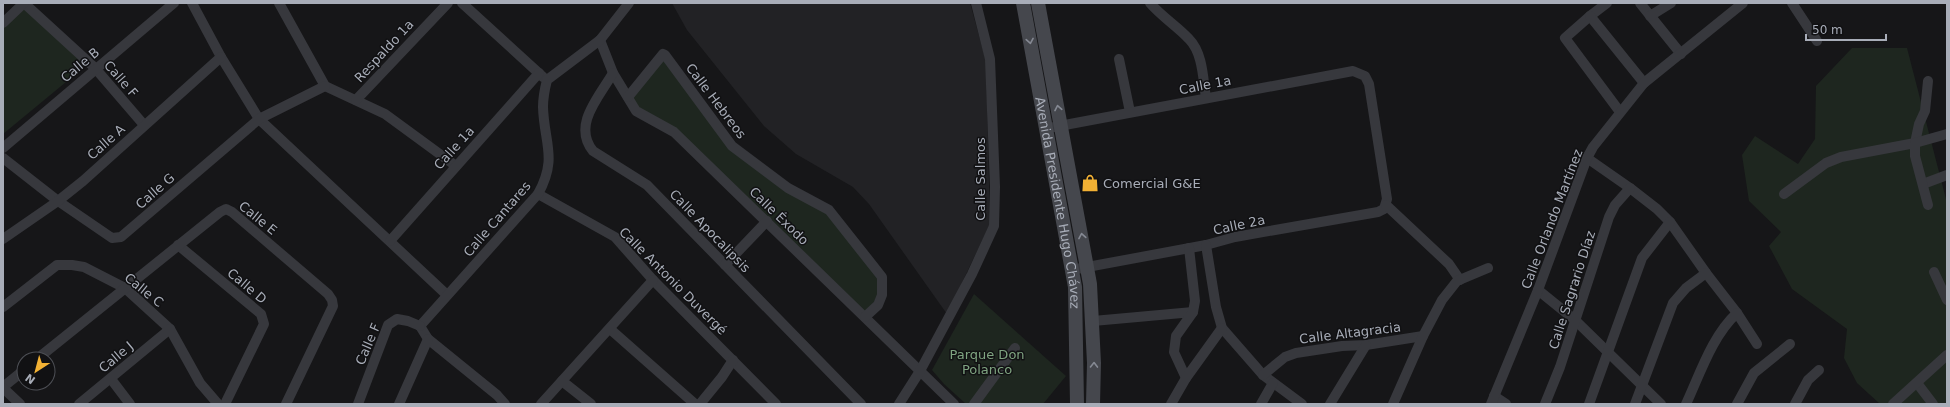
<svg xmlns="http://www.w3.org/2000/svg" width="1950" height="407" font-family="'DejaVu Sans',sans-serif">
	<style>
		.built { fill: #222225 }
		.green { fill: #1e261f }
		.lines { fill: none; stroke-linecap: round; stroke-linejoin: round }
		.street { stroke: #37383d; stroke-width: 10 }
		.secondary { stroke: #45474d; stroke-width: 14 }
		.oneway { stroke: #858993 }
		.labels { text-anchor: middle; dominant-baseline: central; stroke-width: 3; stroke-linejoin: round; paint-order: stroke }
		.street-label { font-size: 13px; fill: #a8adb8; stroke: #111113 }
		.poi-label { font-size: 13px; fill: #a8adb8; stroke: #111113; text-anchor: start }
		.park-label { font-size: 13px; fill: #7fa381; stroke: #111113 }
	</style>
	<rect width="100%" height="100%" fill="#161618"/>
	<!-- built -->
	<path class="built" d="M672 3H970L986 61 990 224 947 314 869 204 853 187 796 154 764 126 687 30Z"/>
	<!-- green -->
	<g class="green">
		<path d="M21 4 89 63 3 134V19Z"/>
		<path d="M1852 48H1907L1947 203V404H1880L1857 383 1844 358 1847 329 1792 289 1769 246 1781 232 1749 201 1742 155 1755 136 1798 164 1815 139 1816 86Z"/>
		<path d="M664 54 730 148 828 212 879 279 880 294 865 314 677 131 638 110 630 97Z"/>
		<path d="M974 294 1066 376 1043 404H966L944 384 932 370Z"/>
	</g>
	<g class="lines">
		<!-- street -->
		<g class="street">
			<path d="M24 3 95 68 144 125"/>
			<path d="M192 3 221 57 259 119 447 295"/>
			<path d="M279 3 325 86 385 114 456 166"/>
			<path d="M462 3 543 77"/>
			<path d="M1150 3C1162 17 1177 26 1189 39 1203 53 1203 79 1206 98"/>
			<path d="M1607 3 1590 16 1565 38 1620 112"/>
			<path d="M1640 3 1681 54"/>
			<path d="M1792 3 1817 41"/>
			<path d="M1590 16 1644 83"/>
			<path d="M1650 16 1671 3"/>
			<path d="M3 23 24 3"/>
			<path d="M600 40 613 73 636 111 674 132 954 404"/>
			<path d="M1119 59 1130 112"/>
			<path d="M613 73C599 97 572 125 593 151L647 185 861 404"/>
			<path d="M628 97 663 54 665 55 732 146 788 188 829 210 882 277V295L878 305 865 317"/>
			<path d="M356 100 448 3"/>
			<path d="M1054 127 1353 71 1365 76 1369 84 1387 199 1384 209 1378 212 1235 237 1206 245 1071 270"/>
			<path d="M3 148 174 3"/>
			<path d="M3 158 58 201 112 238 121 237 259 119 325 86"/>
			<path d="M1587 158 1630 188 1657 209 1670 222 1706 273 1737 313 1757 344"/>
			<path d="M1923 184 1947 175"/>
			<path d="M538 194 615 237 653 280 776 404"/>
			<path d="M1784 194 1826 163 1841 157 1915 143 1919 124 1925 111 1928 81"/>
			<path d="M1386 205 1449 264 1460 280"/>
			<path d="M1928 205 1915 156V143L1947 134"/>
			<path d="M3 239 58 201 83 181 221 57"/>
			<path d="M390 241 539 73"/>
			<path d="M178 245 261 314 264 324 225 404"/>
			<path d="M1206 245 1216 307 1222 328 1263 375 1302 404"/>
			<path d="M725 265 767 221"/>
			<path d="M1934 272 1947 300"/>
			<path d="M1538 290 1575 320 1661 404"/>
			<path d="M3 307 57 265H72L84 267 125 288 170 329 200 383 218 404"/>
			<path d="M1093 321 1193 312"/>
			<path d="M420 326 538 194C558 158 544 143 543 107 543 98 545 88 547 80L600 40 629 3"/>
			<path d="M420 326 428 339 497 395 505 404"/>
			<path d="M610 329 695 404"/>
			<path d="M37 359 220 212 226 209 232 212 328 294 332 300 333 306 286 404"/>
			<path d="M1263 375 1285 357 1296 353 1342 346 1366 345 1423 336"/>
			<path d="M1186 378 1174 352 1176 336 1193 312 1195 301 1189 248"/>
			<path d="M111 379 130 404"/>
			<path d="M562 381 591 404"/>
			<path d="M1917 383 1933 404"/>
			<path d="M3 387 24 370"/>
			<path d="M3 388 20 404"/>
			<path d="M1494 396 1506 404"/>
			<path d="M79 404 170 329"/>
			<path d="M358 404 388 325 397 319 408 321 420 326"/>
			<path d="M399 404 428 339"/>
			<path d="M541 404 653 280"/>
			<path d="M700 404 722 377 733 360"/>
			<path d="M899 404 920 371 972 274 994 226 995 187 990 59 976 3"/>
			<path d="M974 404 1015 348"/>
			<path d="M1171 404 1186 378 1222 328"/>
			<path d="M1261 404 1273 383"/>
			<path d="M1330 404 1366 345"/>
			<path d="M1393 404 1423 336 1442 300 1457 281 1488 268"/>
			<path d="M1491 404 1538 290 1587 158 1593 147 1644 83 1743 3"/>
			<path d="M1545 404 1560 367 1609 217 1615 205 1630 188"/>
			<path d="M1589 404 1642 258 1670 222"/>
			<path d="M1635 404 1673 303 1686 288 1706 273"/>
			<path d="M1686 404C1700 374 1712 336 1737 313"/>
			<path d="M1737 404 1754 373 1790 344"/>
			<path d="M1795 404 1808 380 1819 370"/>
			<path d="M1893 404 1947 355"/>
		</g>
		<!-- secondary -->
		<g class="secondary">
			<path id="s1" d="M1023 3 1075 287 1077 404"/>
			<path d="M1038 3 1090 284 1094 363 1093 404"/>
		</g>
	</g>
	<!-- one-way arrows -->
	<defs><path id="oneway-chevron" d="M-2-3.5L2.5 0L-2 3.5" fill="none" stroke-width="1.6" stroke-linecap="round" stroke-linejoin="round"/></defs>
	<g class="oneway">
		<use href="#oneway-chevron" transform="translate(1030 41) rotate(80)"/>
		<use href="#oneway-chevron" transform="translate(1058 108) rotate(-101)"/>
		<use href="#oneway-chevron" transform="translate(1082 236) rotate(-100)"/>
		<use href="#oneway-chevron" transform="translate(1094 365) rotate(-89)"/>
	</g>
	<!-- icons -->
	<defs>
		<g id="shop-bare" transform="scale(1.38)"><path d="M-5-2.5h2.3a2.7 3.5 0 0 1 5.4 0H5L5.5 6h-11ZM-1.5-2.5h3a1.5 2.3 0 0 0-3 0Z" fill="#f2b134" stroke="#111113" stroke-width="2.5" paint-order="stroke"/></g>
	</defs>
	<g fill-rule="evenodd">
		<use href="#shop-bare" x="1090" y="183"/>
	</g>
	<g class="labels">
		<!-- street labels -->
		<g class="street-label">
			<text transform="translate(384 51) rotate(-47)">Respaldo 1a</text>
			<text transform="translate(80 65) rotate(-40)">Calle B</text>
			<text transform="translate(121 79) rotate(49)">Calle F</text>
			<text transform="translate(1205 85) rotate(-11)">Calle 1a</text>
			<text transform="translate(716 101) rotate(53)">Calle Hebreos</text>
			<text transform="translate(106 142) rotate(-42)">Calle A</text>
			<text transform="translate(454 148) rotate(-48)">Calle 1a</text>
			<text transform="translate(980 179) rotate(-90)">Calle Salmos</text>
			<text transform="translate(155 191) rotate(-41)">Calle G</text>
			<text stroke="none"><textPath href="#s1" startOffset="203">Avenida Presidente Hugo Chávez</textPath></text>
			<text transform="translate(779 216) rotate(44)">Calle Éxodo</text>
			<text transform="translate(258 218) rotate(39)">Calle E</text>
			<text transform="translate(497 219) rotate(-49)">Calle Cantares</text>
			<text transform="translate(1552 219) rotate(-69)">Calle Orlando Martínez</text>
			<text transform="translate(1239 225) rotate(-12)">Calle 2a</text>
			<text transform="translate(710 231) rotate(46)">Calle Apocalipsis</text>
			<text transform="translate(673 281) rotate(45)">Calle Antonio Duvergé</text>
			<text transform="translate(247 286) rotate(40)">Calle D</text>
			<text transform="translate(144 290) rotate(39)">Calle C</text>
			<text transform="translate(1572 290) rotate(-72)">Calle Sagrario Díaz</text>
			<text transform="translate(1350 333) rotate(-7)">Calle Altagracia</text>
			<text transform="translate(368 344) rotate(-67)">Calle F</text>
			<text transform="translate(116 357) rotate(-40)">Calle J</text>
		</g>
		<!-- poi labels -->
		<g class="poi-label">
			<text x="1103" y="183">Comercial G&amp;E</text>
		</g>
		<!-- park labels -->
		<g class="park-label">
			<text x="987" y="354">Parque Don<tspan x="987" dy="15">Polanco</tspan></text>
		</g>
	</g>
	<!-- border -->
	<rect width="1950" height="407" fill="none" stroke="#a8adb8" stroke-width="8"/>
	<!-- north arrow -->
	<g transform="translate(36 371) rotate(216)"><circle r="19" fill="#111113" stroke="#4d4f55"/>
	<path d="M0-3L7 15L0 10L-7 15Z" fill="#f2b134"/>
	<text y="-6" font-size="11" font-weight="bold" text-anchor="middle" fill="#a8adb8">N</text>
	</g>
	<!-- scale -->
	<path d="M1806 34v6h80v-6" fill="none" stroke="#a8adb8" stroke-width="2"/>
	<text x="1812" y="34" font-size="12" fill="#a8adb8" stroke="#111113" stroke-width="3" paint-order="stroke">50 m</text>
</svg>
